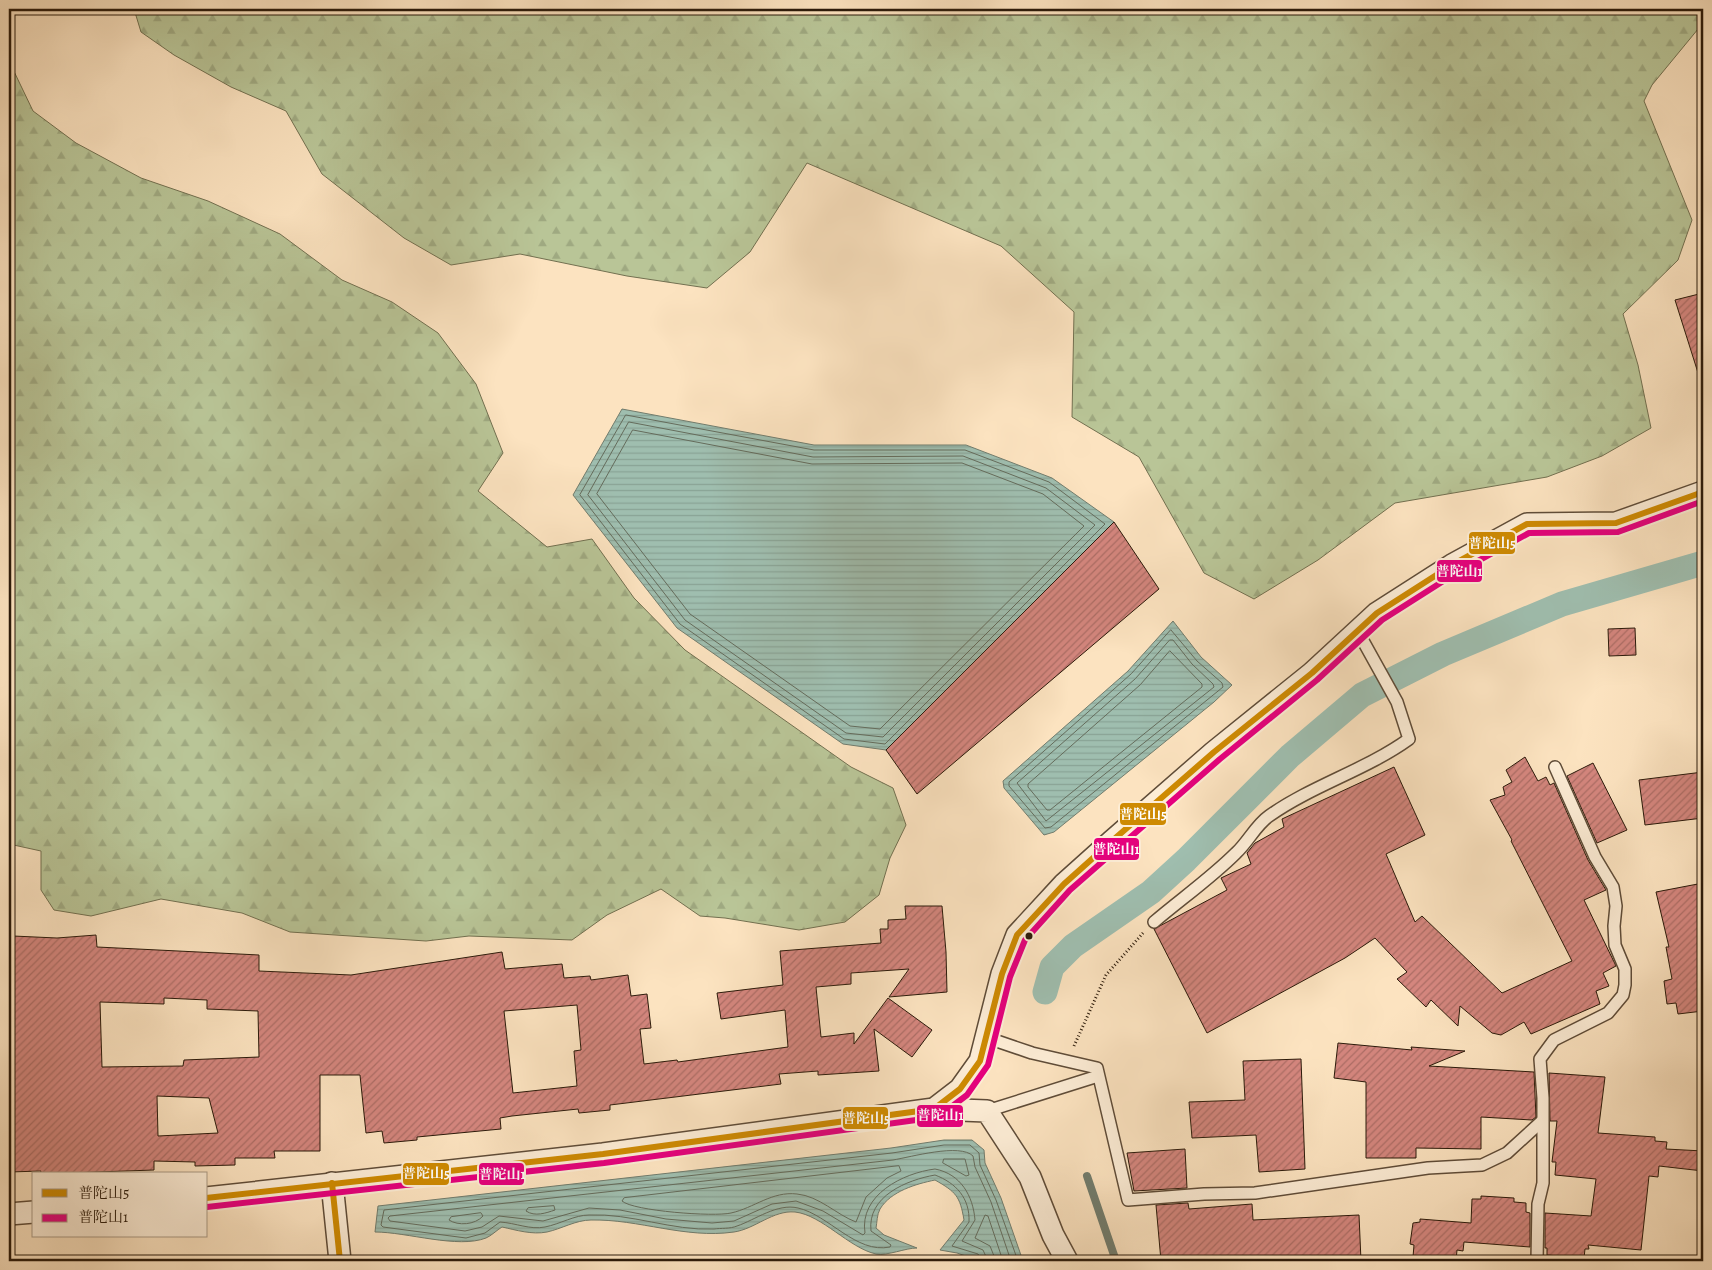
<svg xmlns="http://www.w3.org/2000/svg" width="1712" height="1270" font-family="Alegreya,'Noto Serif SC',serif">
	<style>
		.forest { fill: url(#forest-firs); stroke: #727050 }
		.water { fill: url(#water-rules); stroke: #717c6d }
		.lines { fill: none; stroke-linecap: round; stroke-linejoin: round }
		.shore { stroke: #656c5c; stroke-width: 1 }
		.stream { stroke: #717c6d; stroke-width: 8 }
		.canal { stroke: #9fbeaf; stroke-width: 25 }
		.building { fill: url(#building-hatch); stroke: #2b1a0a; fill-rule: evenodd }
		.lane-casing { stroke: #5f4c38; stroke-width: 14 }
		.street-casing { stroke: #5f4c38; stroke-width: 24 }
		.path { stroke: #2b1a0a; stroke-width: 3; stroke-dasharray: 1 2.5; stroke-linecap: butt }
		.lane { stroke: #fdedd6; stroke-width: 11 }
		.street { stroke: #fdedd6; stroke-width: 21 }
		.bus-1-casing { stroke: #fdedd6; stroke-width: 10 }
		.bus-2-casing { stroke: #fdedd6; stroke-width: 10 }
		.bus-1 { stroke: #ce8a02; stroke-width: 6 }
		.bus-2 { stroke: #e5007d; stroke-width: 6 }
		.bus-dot { fill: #2b1a0a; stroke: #fdedd6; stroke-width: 2 }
		.line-badge { stroke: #fdedd6; stroke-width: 2 }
		.badge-label { font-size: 14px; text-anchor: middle; font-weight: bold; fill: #fff }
	</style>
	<defs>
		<pattern id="forest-firs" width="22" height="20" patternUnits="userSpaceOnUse" patternTransform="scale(1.25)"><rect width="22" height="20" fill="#b9c597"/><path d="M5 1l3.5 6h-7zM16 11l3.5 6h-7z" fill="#9fa981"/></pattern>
		<pattern id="water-rules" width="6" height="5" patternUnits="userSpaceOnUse" patternTransform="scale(1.25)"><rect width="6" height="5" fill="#9fbeaf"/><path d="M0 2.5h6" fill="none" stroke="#89a395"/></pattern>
		<pattern id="building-hatch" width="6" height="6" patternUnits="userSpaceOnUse" patternTransform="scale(1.25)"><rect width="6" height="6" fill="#d4867e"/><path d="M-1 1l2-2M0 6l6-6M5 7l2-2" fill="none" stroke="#ac6d65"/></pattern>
	</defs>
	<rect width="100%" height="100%" fill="#fce3c0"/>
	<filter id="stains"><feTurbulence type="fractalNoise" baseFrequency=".004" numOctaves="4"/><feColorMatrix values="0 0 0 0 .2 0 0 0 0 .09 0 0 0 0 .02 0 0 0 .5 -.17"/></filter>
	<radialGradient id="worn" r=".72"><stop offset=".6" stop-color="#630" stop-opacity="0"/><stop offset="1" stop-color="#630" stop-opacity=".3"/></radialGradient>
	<!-- forest -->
	<g class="forest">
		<path d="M134 9H1703V23L1652 85 1644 101 1692 220 1678 260 1623 314 1638 365 1651 428 1602 456 1547 477 1395 503 1318 560 1254 599 1204 573 1139 457 1072 417 1074 312 1001 246 807 163 750 252 707 288 627 276 520 254 451 265 404 238 322 174 286 111 231 87 174 55 141 32Z"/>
		<path d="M9 61 33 111 76 143 141 178 208 201 280 234 342 280 392 302 438 333 476 384 503 453 478 491 547 547 592 539 634 598 685 650 851 767 893 788 906 825 890 858 879 895 845 922 799 930 725 918 700 916 661 889 607 915 572 940 469 936 426 941 290 932 242 913 161 899 91 916 54 910 41 890V851L9 844Z"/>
	</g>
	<!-- water -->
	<g class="water">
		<path d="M622 409 814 445H966L1052 478 1114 522 886 750 843 744 677 628 573 495Z"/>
		<path d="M1173 621 1201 657 1232 685 1214 702 1054 832 1044 835 1004 788 1003 781 1128 671Z"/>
		<path d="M944 1140H972L984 1150 985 1163 1001 1198 1023 1261H980L957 1253 940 1250 964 1220C960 1196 956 1192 935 1180 916 1184 891 1191 880 1209 877 1214 877 1223 876 1228L884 1235 917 1248C905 1248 888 1256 876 1254 849 1248 822 1215 795 1212 773 1210 755 1229 734 1232 685 1239 639 1219 591 1220 576 1220 561 1229 547 1232 532 1235 516 1230 502 1227 497 1230 491 1236 486 1238 458 1249 407 1232 375 1232L378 1206 891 1148Z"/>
	</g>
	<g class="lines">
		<!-- shore -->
		<g class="shore">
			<path d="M626 415 814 450H965L1049 482 1105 524 885 744 844 739 680 624 580 495Z"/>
			<path d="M629 422 813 457 963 456 1046 488 1095 525 883 737 846 733 685 620 588 495Z"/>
			<path d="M633 430 812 464 962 463 1043 494 1084 526 880 729 850 726 690 614 597 494Z"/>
			<path d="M1171 630 1197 661 1222 683 1223 687 1051 827 1045 828 1009 786V782L1131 674Z"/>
			<path d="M1170 640H1173L1192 664 1213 684 1214 687 1046 821 1017 783 1135 679Z"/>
			<path d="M1170 651 1202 684V687L1050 810H1047L1028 787V784L1140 685Z"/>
			<path d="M944 1159H965L969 1175 966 1176 943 1163Z"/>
			<path d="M899 1166 901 1171 887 1178 866 1197 856 1222C837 1215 819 1196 797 1194 772 1191 754 1208 731 1213 714 1217 633 1211 622 1201L624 1198Z"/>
			<path d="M554 1206 555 1210C546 1213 535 1217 526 1211L528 1208Z"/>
			<path d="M481 1213 483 1216C475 1225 458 1226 449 1220L451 1217Z"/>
			<path d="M982 1261 978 1254 952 1246 969 1222C970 1198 956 1183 935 1175 907 1180 867 1196 871 1231L891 1245 890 1247C856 1254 829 1215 798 1208 777 1203 755 1220 737 1226 730 1229 721 1228 714 1229 672 1231 631 1213 589 1215 575 1215 560 1224 545 1227 530 1230 516 1223 500 1222L485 1233 466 1238 383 1227 381 1225 384 1210 892 1153 944 1145H970L979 1153 980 1165 996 1200 1018 1261"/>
			<path d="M988 1261 983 1250 962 1241 975 1220C973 1196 961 1174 935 1169 903 1173 859 1195 865 1233L863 1235 823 1211 796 1201 772 1204 734 1221 712 1223 666 1219 620 1210 589 1208 543 1221 499 1216 482 1227 465 1231 390 1221 388 1218 390 1216 893 1160C911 1157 960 1143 973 1156L975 1167 991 1202 1011 1261"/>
			<path d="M996 1261 990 1246 975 1238 985 1215 988 1216 1003 1261"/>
		</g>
		<!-- stream -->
		<path class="stream" d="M1087 1176 1116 1261"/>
		<!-- canal -->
		<path class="canal" d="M1045 992 1052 967 1073 946 1151 892 1186 860 1290 756 1362 695 1443 654 1562 604 1703 563"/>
	</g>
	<!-- building -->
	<g class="building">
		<path d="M1703 293V376H1699L1675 300Z"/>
		<path d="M1114 522 1159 589 917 794 886 750Z"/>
		<path d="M1635 628 1636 655 1609 656 1608 629Z"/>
		<path d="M1525 757 1538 781 1546 777 1550 785 1554 783 1588 860 1606 890 1584 900 1616 966 1603 973 1609 986 1596 991 1600 1004 1531 1034 1524 1022 1501 1035 1492 1033 1460 1006 1458 1026 1431 1000 1426 1007 1397 979 1407 972 1375 938 1345 958 1207 1033 1154 929 1227 890 1221 878 1251 864 1247 853 1255 843 1284 827 1282 819 1394 767 1425 835 1386 854 1415 922 1422 916 1502 993 1572 961 1511 841 1512 840 1490 800 1505 795 1503 787 1512 782 1506 770Z"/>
		<path d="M1593 763 1627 830 1597 843 1567 776Z"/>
		<path d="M1703 772V818L1645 825 1639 780Z"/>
		<path d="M1703 883V1011L1678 1014 1676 1003 1667 1004 1664 981 1672 979 1666 947H1669L1656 892Z"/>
		<path d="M905 906H942L946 952 947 992 889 997 909 969 851 973V984L816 987 821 1037 854 1033V1044L888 998 932 1030 912 1057 874 1029 879 1071 818 1075V1071L779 1074 781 1084 610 1105V1110L579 1113 578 1109 512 1116 500 1118 501 1129 417 1137V1140L384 1143 382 1131 366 1133 360 1075H320V1151H274L275 1158H235V1165L195 1166V1162L154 1161V1170L40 1174 41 1171 9 1172V946H14L13 936 57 938 96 935 97 947 259 955V971L351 975 502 952 505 969 562 964 564 978 590 976 591 980 628 975 631 996 647 994 651 1028 640 1029 644 1064 677 1060 678 1062 788 1047 785 1010 721 1019 717 993 783 985 780 951 881 943 880 929H888V920L906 919ZM164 998 207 1000V1009L258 1011 259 1057 184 1060 183 1066 102 1067 100 1002 164 1004ZM577 1005 581 1050 574 1051 577 1086 513 1093 504 1011ZM157 1096 209 1098 218 1133 158 1136Z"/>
		<path d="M1338 1043 1412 1050 1411 1047 1465 1051 1429 1066 1534 1072 1536 1117 1532 1120 1481 1117V1149L1416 1148V1158H1366V1082L1334 1078Z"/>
		<path d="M1301 1059 1305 1169 1259 1172 1256 1135 1192 1138 1189 1102 1245 1100 1243 1061Z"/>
		<path d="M1549 1073 1605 1077 1598 1133 1655 1137V1141L1667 1142 1666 1149 1703 1151V1171L1659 1166 1658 1177 1649 1176 1641 1250 1588 1245 1589 1249H1585L1584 1258 1547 1255V1248H1545V1213L1591 1216 1596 1179 1555 1175 1556 1162H1552L1557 1121H1550Z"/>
		<path d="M1185 1149 1187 1188 1134 1191 1127 1153Z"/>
		<path d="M1481 1196 1514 1198V1202L1526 1203V1212L1530 1213V1247L1464 1242 1463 1251 1457 1250 1456 1261 1413 1257 1414 1245 1410 1244 1413 1223 1420 1222V1219L1471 1223 1472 1199H1481Z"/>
		<path d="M1188 1203 1189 1209 1252 1204 1253 1220 1359 1215 1361 1261H1257L1256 1256 1161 1261 1156 1205Z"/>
	</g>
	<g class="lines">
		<!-- lane casing -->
		<g class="lane-casing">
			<g id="lane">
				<path d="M1154 922C1181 899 1211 878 1236 853 1248 842 1256 825 1269 816 1313 785 1366 770 1409 739L1397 702 1357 630"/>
				<path d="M985 1037 1032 1053 1097 1068 1128 1200 1204 1194 1255 1193 1428 1168 1482 1165 1507 1153 1542 1121"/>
				<path d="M987 1111 1098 1076"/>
				<path d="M1537 1261 1538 1204 1543 1183V1098L1540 1059 1554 1040 1608 1013 1623 995 1625 985V969L1615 945 1614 926 1616 906 1613 887 1595 857 1555 767"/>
			</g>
		</g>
		<!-- street casing -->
		<g class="street-casing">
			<g id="street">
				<path d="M934 1109 987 1111 1030 1177 1053 1235 1067 1261"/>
				<path d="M332 1183 340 1261"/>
				<path d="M206 1198 603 1154 934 1109 960 1089 980 1061 1002 974 1017 935 1064 884 1112 841 1214 752 1312 673 1377 613 1452 565 1527 524 1616 523 1703 492"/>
				<path d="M9 1214 34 1212"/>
			</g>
		</g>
		<!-- path -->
		<path class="path" d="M1074 1046 1106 975 1143 933"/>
		<!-- lane -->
		<use href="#lane" class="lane"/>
		<!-- street -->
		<use href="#street" class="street"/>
		<!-- bus-1 casing -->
		<g class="bus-1-casing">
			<g id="bus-1">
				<path d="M332 1183 340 1261"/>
				<path d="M206 1198 603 1154 934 1109 960 1089 980 1061 1002 974 1017 935 1064 884 1112 841 1214 752 1312 673 1377 613 1452 565 1527 524 1616 523 1703 492"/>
			</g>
		</g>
		<!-- bus-2 casing -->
		<g class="bus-2-casing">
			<path id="bus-2" d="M207 1207 604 1163 938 1117 967 1095 988 1065 1010 977 1025 940 1070 890 1118 848 1220 759 1317 680 1382 620 1456 573 1529 533 1618 532 1703 501"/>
		</g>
		<!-- bus-1 -->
		<use href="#bus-1" class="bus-1"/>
		<!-- bus-2 -->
		<use href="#bus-2" class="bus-2"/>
	</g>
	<!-- markers -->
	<circle class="bus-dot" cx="1029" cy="936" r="4.5"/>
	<g class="line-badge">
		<rect x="1468" y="531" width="48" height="24" rx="5" fill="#ce8a02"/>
		<rect x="1436" y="559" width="47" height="24" rx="5" fill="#e5007d"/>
		<rect x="1119" y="802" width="48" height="24" rx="5" fill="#ce8a02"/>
		<rect x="1093" y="837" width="47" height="24" rx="5" fill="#e5007d"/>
		<rect x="916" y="1104" width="48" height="24" rx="5" fill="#e5007d"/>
		<rect x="842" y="1106" width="47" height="24" rx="5" fill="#ce8a02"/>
		<rect x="402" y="1162" width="48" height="24" rx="5" fill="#ce8a02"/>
		<rect x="478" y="1162" width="47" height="24" rx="5" fill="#e5007d"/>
	</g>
	<g class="badge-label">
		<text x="1492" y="548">普陀山5</text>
		<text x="1459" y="576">普陀山1</text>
		<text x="1143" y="819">普陀山5</text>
		<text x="1116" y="854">普陀山1</text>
		<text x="940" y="1120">普陀山1</text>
		<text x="866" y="1123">普陀山5</text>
		<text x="426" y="1178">普陀山5</text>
		<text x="502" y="1179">普陀山1</text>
	</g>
	<!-- margin -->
	<rect width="1712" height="1270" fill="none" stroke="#fce3c0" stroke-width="30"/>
	<rect x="10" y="10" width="1692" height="1250" fill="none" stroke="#2b1a0a" stroke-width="2.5"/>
	<rect x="15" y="15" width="1682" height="1240" fill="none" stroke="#2b1a0a"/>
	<!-- legend -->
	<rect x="32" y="1172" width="175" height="65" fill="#fdedd6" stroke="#a99984"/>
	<rect x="42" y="1189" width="25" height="8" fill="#ce8a02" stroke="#a99984"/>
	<text x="78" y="1198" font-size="15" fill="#2b1a0a">普陀山5</text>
	<rect x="42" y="1214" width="25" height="8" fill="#e5007d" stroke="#a99984"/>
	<text x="78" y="1222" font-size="15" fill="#2b1a0a">普陀山1</text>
	<rect width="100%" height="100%" filter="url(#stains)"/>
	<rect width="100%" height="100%" fill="url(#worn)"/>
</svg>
